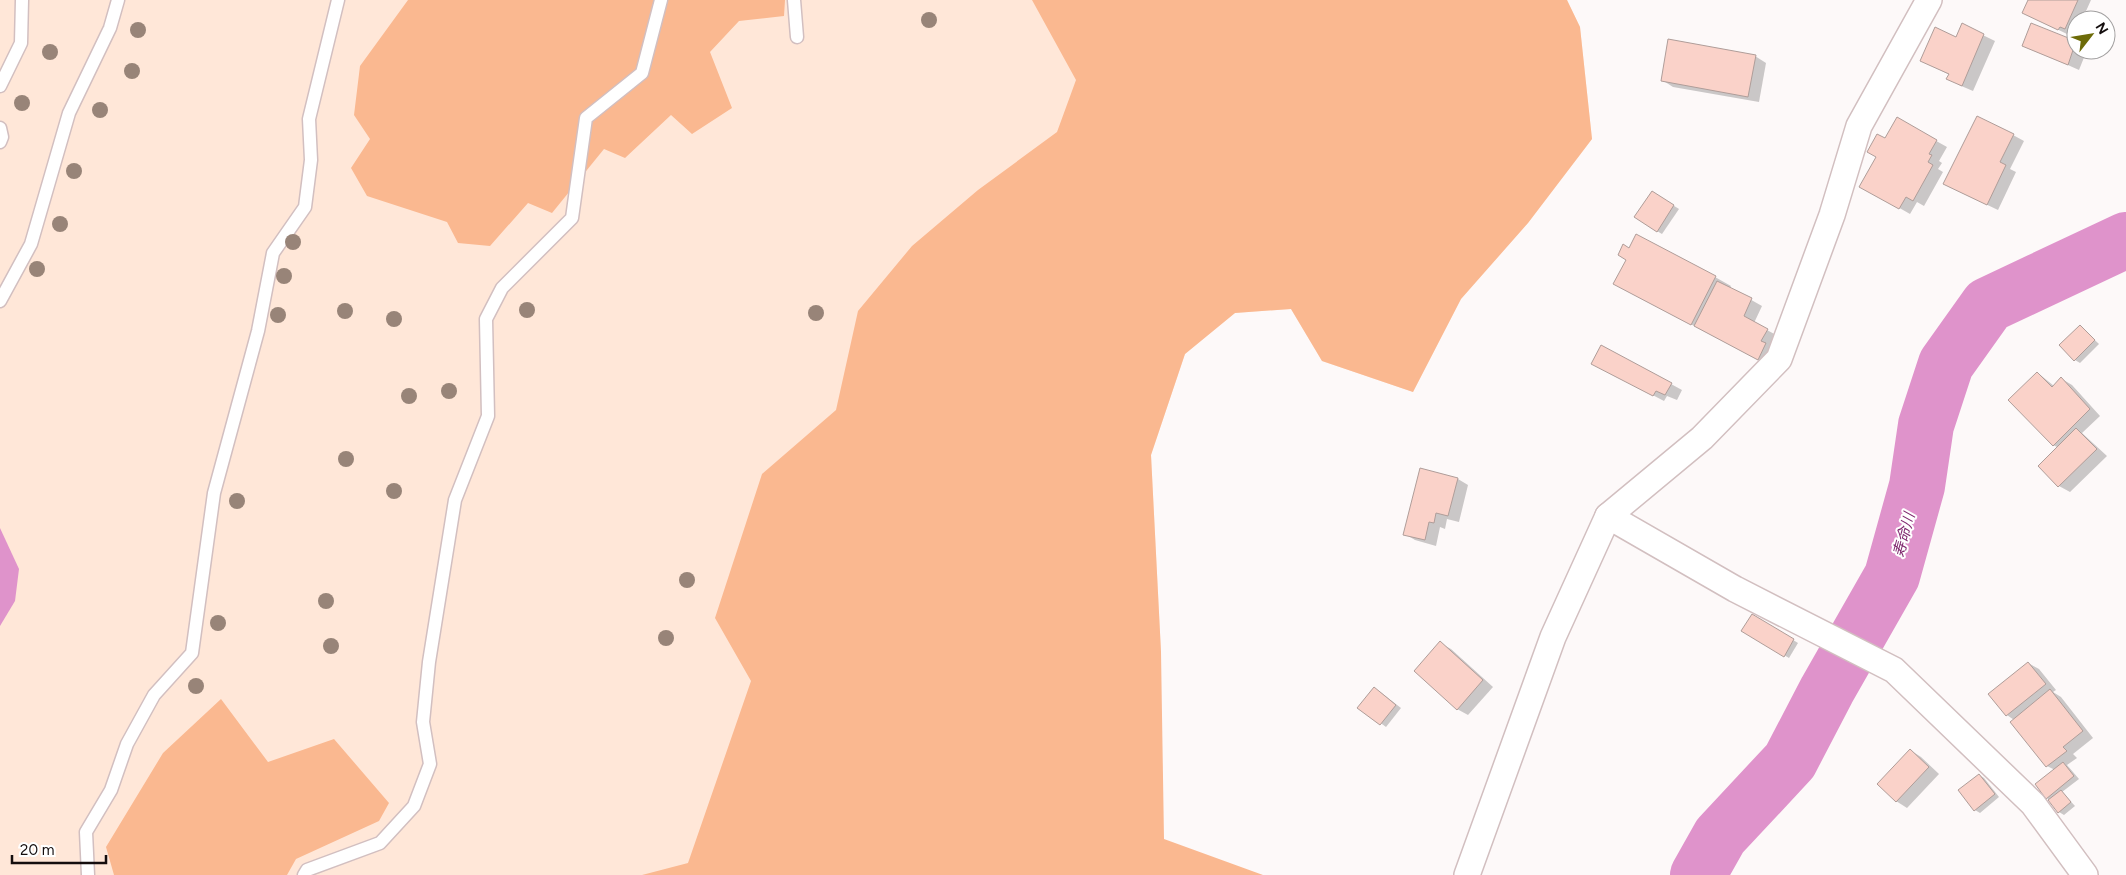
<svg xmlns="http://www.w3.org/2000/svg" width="2126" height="875" font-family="Figtree,'Noto Sans JP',sans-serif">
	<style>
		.green { fill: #ffe7d8 }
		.forest { fill: #fab890 }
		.water { fill: #df93cb }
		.shadow { fill: #0003 }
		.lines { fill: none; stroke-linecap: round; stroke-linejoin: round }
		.river { stroke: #df93cb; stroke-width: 56 }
		.building { fill: #fad2c9; stroke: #af9d99 }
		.lane-casing { stroke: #d2bfc0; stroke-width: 15 }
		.street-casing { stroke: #d2bfc0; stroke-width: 28 }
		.lane { stroke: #fff; stroke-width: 12 }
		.street { stroke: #fff; stroke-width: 25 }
		.tree { fill: #988478 }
		.labels { text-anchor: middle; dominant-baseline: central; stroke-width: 4; stroke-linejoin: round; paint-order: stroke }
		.water-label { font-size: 15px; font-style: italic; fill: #7f276e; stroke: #fff }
	</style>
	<rect width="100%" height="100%" fill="#fdf9f9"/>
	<!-- green -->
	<path class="green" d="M0 0H1567L1580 27 1592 139 1528 223 1461 299 1413 392 1322 361 1291 309 1235 313 1185 354 1151 455 1161 652 1001 875H0Z"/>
	<!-- forest -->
	<g class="forest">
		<path d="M408 0H785L784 16 739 21 710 52 732 108 692 134 671 115 625 158 604 149 552 213 528 203 490 246 458 243 447 222 367 196 351 168 370 139 354 115 360 66Z"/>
		<path d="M1032 0H1567L1580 27 1592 139 1528 223 1461 299 1413 392 1322 361 1291 309 1235 313 1185 354 1151 455 1161 652 1164 839 1263 875H642L688 863 751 681 715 618 762 474 836 410 858 311 912 246 978 190 1057 132 1076 80Z"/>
		<path d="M221 699 268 762 334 739 389 803 379 821 296 859 287 875H114L106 847 163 753Z"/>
	</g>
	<!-- water -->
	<path class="water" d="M0 528 19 569 15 601 0 626Z"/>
	<!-- shadow -->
	<g class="shadow">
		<path d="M2029 0H2091L2082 20H2076V34L2071 32 2069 35 2024 13Z"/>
		<path d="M2032 24 2076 42V50H2087L2079 70 2023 45Z"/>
		<path d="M1962 25 1995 41 1973 91 1959 85 1950 75 1922 61 1956 38Z"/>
		<path d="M1755 56 1766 63 1759 102 1673 87 1662 80Z"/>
		<path d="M1897 119 1947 147 1939 161 1942 163 1938 169 1943 172 1924 206 1917 202 1910 214 1861 186Z"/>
		<path d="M2013 135 2024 141 2010 169 2016 172 1998 210 1956 190Z"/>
		<path d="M1652 192 1679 209 1662 234 1657 231Z"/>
		<path d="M1715 277 1731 286 1730 288 1762 306 1754 323 1778 336 1769 365 1631 293Z"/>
		<path d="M2080 326 2099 344 2080 363 2075 360Z"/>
		<path d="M1603 369 1671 384 1682 390 1677 400 1667 396 1664 401Z"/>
		<path d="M2038 373 2054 386 2062 379 2072 385 2100 416 2082 433 2107 456 2070 492 2059 486V448L2053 445Z"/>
		<path d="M1458 479 1468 485 1459 522 1447 519 1445 529 1440 527 1436 546 1415 540 1405 534Z"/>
		<path d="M1752 615 1798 643 1789 658 1743 631Z"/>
		<path d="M1440 643 1451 649 1493 687 1468 715 1457 709Z"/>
		<path d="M2028 663 2039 669 2056 690 2053 692 2061 697 2093 738 2073 754 2077 758 2067 765 2079 779 2062 792 2075 806 2064 815 2059 812 2047 798 2055 770 2047 766 2014 720 2007 715Z"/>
		<path d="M1379 691 1401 708 1386 727 1359 707Z"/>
		<path d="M1910 750 1921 757 1939 774 1907 808 1896 801Z"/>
		<path d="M1979 775 1984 778 1999 797 1980 813 1975 810Z"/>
	</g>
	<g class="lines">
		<!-- river -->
		<path class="river" d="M1698 875 1720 836 1790 761 1827 690 1892 576 1917 486 1926 425 1946 364 1988 305 2126 240"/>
	</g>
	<!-- building -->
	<g class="building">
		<path d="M2028 0H2078L2065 29 2060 27 2058 30 2022 13Z"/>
		<path d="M1962 23 1984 34 1962 86 1946 79 1949 74 1920 61 1935 27 1956 37Z"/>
		<path d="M2031 23 2076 41 2068 65 2022 46Z"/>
		<path d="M1668 39 1756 55 1748 97 1661 81Z"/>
		<path d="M1977 116 2014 134 2000 162 2006 165 1987 205 1943 184Z"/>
		<path d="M1897 117 1937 140 1929 154 1932 155 1928 162 1933 165 1913 201 1906 197 1899 209 1859 187 1876 157 1867 152 1877 134 1885 138Z"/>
		<path d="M1652 191 1674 205 1657 232 1634 217Z"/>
		<path d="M1636 234 1716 276 1691 325 1613 284 1626 260 1618 255 1623 244 1629 248Z"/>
		<path d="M1717 281 1752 298 1744 316 1768 329 1761 341 1766 343 1758 360 1694 326Z"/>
		<path d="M2080 325 2095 340 2074 361 2059 345Z"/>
		<path d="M1601 345 1672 383 1665 395 1656 391 1653 396 1591 364Z"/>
		<path d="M2037 372 2052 387 2061 377 2090 409 2053 446 2008 400Z"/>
		<path d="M2076 428 2097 449 2058 487 2038 466Z"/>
		<path d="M1420 468 1458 478 1448 516 1436 513 1434 523 1429 522 1425 540 1403 535Z"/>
		<path d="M1752 614 1794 639 1784 657 1741 631Z"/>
		<path d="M1440 641 1483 680 1457 710 1414 671Z"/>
		<path d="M2028 662 2046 684 2006 716 1988 694Z"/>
		<path d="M1374 687 1396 705 1380 725 1357 708Z"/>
		<path d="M2050 689 2083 731 2063 747 2067 751 2046 767 2010 722Z"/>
		<path d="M1910 749 1929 767 1896 802 1877 784Z"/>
		<path d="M2063 762 2074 776 2046 799 2035 784Z"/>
		<path d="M1979 774 1995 794 1974 811 1958 790Z"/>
		<path d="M2061 790 2071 802 2058 813 2048 800Z"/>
	</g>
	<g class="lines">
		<!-- lane casing -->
		<g class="lane-casing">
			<g id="lane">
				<path d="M794 0 797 37"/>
				<path d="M0 86 21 43 22 0"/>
				<path d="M0 128 2 137 0 142"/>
				<path d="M0 301 31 244 69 113 110 28 118 0"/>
				<path d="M88 875 86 832 111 790 127 744 154 695 192 653 214 493 258 331 273 253 305 207 311 160 309 119 338 0"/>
				<path d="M304 875 307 870 380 843 414 806 430 764 423 722 429 662 455 500 488 416 486 319 502 288 572 218 586 118 642 73 661 0"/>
			</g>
		</g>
		<!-- street casing -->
		<g class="street-casing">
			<g id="street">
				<path d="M1608 516 1735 589 1894 670 2033 804 2085 875"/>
				<path d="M1467 875 1553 637 1608 516 1702 438 1779 359 1832 215 1859 126 1929 0"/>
			</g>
		</g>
		<!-- lane -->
		<use href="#lane" class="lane"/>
		<!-- street -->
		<use href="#street" class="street"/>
	</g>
	<!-- trees -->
	<g class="tree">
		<circle cx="929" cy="20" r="8"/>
		<circle cx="138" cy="30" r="8"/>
		<circle cx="50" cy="52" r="8"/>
		<circle cx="132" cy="71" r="8"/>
		<circle cx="22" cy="103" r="8"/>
		<circle cx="100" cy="110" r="8"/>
		<circle cx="74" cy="171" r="8"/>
		<circle cx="60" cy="224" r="8"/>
		<circle cx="293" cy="242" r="8"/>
		<circle cx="37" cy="269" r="8"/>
		<circle cx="284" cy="276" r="8"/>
		<circle cx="527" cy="310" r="8"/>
		<circle cx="345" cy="311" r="8"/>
		<circle cx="816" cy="313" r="8"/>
		<circle cx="278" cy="315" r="8"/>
		<circle cx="394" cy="319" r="8"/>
		<circle cx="449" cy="391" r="8"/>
		<circle cx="409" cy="396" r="8"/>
		<circle cx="346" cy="459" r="8"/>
		<circle cx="394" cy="491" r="8"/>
		<circle cx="237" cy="501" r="8"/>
		<circle cx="687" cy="580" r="8"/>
		<circle cx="326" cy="601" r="8"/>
		<circle cx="218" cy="623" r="8"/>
		<circle cx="666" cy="638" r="8"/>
		<circle cx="331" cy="646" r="8"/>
		<circle cx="196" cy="686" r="8"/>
	</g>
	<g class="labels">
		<!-- water labels -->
		<g class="water-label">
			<text transform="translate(1904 535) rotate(-75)">寿命川</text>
		</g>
	</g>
	<!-- north arrow -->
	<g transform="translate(2091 35) rotate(59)"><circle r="24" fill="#ffffff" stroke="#a19f9f"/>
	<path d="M0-4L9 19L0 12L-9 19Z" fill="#6d6b08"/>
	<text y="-8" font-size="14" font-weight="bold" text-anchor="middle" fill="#140e0e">N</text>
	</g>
	<!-- scale -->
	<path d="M12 855v8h94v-8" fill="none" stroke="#140e0e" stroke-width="2.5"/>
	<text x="20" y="855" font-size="15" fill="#140e0e" stroke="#ffffff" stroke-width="4" paint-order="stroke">20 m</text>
</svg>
